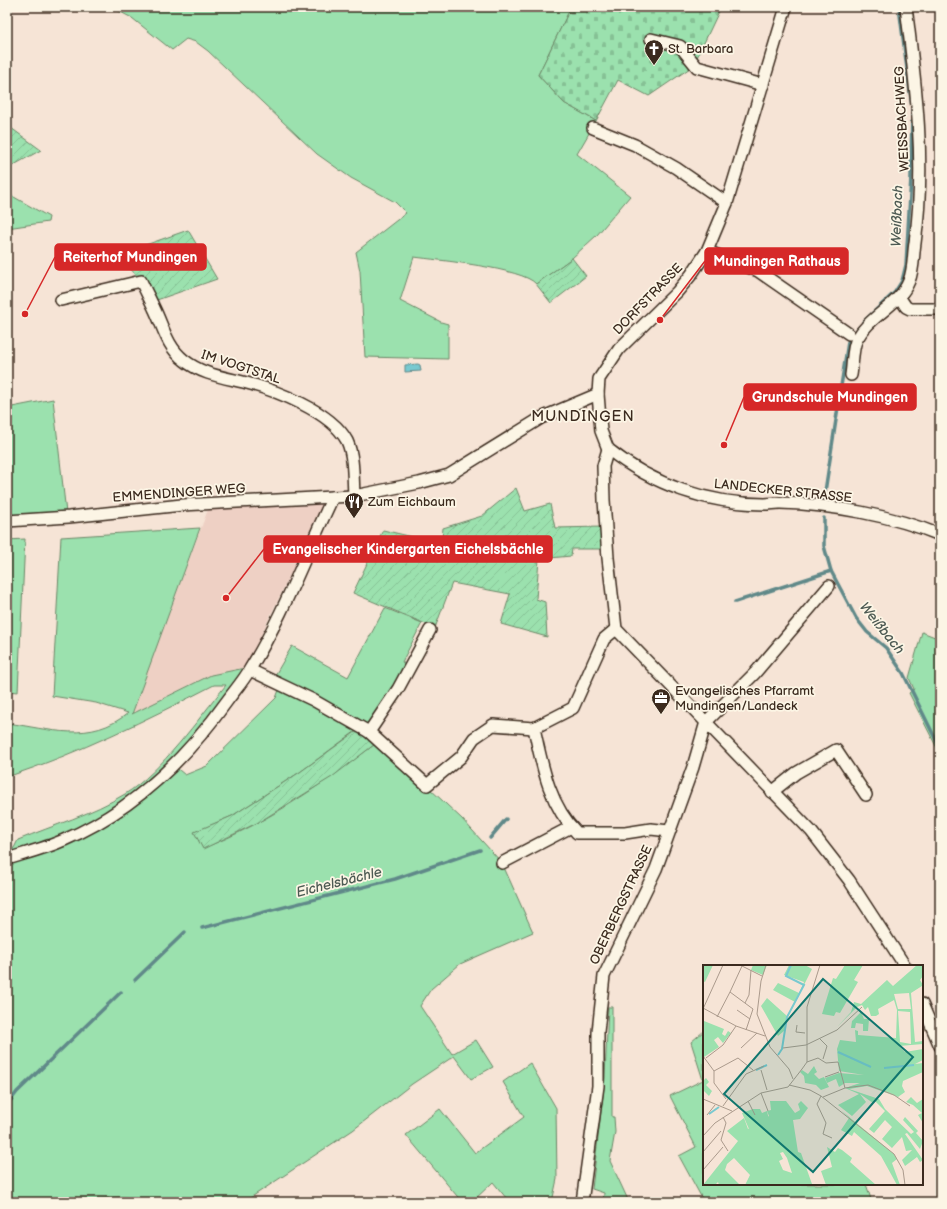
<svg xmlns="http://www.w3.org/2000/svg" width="947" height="1209" font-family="'Balsamiq Sans',sans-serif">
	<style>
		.built { fill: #eed0c4 }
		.grass { fill: #9be1ae; stroke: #6b8666 }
		.cemetery { fill: url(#cemetery-stones); stroke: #6b8666 }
		.garden { fill: url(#garden-furrows); stroke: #6b8666 }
		.water { fill: url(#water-ripples); stroke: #608989 }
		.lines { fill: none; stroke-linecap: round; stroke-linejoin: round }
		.stream { stroke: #608989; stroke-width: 3.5 }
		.minor-casing { stroke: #3b2a1e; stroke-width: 14 }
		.minor { stroke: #fcf5e5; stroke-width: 11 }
		.labels { text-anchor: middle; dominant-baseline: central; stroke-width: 3.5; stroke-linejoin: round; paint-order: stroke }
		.poi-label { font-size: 13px; fill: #3b2a1e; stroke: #fcf5e5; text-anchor: start }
		.street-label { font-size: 13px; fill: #3b2a1e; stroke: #fcf5e5 }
		.water-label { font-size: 14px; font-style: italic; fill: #4d5a53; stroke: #fcf5e5 }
		.quarter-label { font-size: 15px; letter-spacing: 1px; fill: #3b2a1e; stroke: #fcf5e5 }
		.inset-river { fill: none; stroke: #78c9d0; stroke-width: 2 }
		.inset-road { fill: none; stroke: #ab9a8c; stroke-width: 1 }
		.view { fill: #0f766e; fill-opacity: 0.15; stroke: #0f766e; stroke-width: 2 }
		.inset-edge { fill: none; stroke: #3b2a1e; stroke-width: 2 }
		.leader { fill: none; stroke: #d62828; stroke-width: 1.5 }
		.callout-dot { fill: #d62828; stroke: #fcf5e5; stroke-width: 1.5 }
		.callout { fill: #d62828; stroke: #d62828; stroke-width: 1.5 }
		.callout-label { font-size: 14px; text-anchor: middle; font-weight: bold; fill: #fff }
	</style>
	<defs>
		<pattern id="cemetery-stones" width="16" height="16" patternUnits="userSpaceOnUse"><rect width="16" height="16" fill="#9be1ae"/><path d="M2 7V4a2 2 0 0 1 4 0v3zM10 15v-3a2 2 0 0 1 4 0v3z" fill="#86c195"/></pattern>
		<pattern id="garden-furrows" width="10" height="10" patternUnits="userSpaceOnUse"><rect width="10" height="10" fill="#9be1ae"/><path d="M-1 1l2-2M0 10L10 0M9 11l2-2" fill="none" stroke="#86c195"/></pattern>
		<pattern id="water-ripples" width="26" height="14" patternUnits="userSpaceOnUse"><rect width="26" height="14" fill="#78c9d0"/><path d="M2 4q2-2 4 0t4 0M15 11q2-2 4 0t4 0" fill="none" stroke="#64a3a8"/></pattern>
	</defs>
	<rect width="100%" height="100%" fill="#f6e4d6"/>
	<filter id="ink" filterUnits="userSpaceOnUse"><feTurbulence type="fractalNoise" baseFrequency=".025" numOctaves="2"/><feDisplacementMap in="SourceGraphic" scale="8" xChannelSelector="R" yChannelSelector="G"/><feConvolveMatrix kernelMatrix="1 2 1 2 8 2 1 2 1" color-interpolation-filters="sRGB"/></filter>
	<g filter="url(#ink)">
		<!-- built -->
		<path class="built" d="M326 500 245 668 211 675 132 714 140 687 209 507Z"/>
		<!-- grass -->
		<g class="grass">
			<path d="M111 7H571L538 75 564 103 596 121 577 154 630 196 597 235 572 258 536 284C523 268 437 260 414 257L400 301 441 322 448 324V359L365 357 360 271 356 252 406 213 395 202 351 178 317 154 208 51 196 42 186 39 172 50 132 18Z"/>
			<path d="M7 193 49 217 48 222 7 228Z"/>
			<path d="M53 399 66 513 7 524V408Z"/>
			<path d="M200 528 132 714 211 675 245 668 228 697 172 764 185 775 207 766 276 698 282 682 274 677 292 646 348 677 385 608 422 623 402 662 408 666 366 730 360 728 300 772 232 816 195 832 203 848C265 825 327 781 379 741L462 819 502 863 533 932 460 964 431 989 420 1006 452 1054 476 1040 493 1067 471 1079 454 1056 412 1084 353 1130 244 1202H139C126 1191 94 1202 78 1202 55 1203 31 1202 7 1202V851L14 848 18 840C54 825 92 814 125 794 161 772 199 718 226 685H214C146 720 79 753 7 777V723C50 729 91 744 128 713L96 703 52 696 61 537Z"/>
			<path d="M25 539 18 692 7 691V540Z"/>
			<path d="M922 632 940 639V754L909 693 914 689 909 678Z"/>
			<path d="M608 1007H612V1117H614L615 1132 610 1161 629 1202H603L604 1193 592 1189 605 1078Z"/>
			<path d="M704 1031V1184H866L872 1202H704L679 1156 696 1147 670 1096 703 1080 691 1042Z"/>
			<path d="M530 1063 556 1108 557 1179 552 1202H521L507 1199 493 1182 472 1202H462L406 1135 440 1109 475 1153 524 1117 503 1082Z"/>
		</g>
		<!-- cemetery -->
		<path class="cemetery" d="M571 7H721L693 66 649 96 618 80 596 121 564 103 538 75Z"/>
		<!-- garden -->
		<g class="garden">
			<path d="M7 125 41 150 12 166 7 162Z"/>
			<path d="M188 230 217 279 151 302 141 280 117 255Z"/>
			<path d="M572 258 586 276 551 303 536 284Z"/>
			<path d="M516 488 525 511 550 504 555 528 602 527V549H572L571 556 539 559 536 599 545 602 547 637 501 624 510 594 452 583 435 628 353 593 383 530 413 537 442 539 443 528 482 516Z"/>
			<path d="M361 728 379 741 332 777 259 822 203 849 194 832 232 816 300 772Z"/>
		</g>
		<!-- water -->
		<path class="water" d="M418 364 420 365 421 371 405 372V365Z"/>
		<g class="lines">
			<!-- stream -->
			<g class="stream">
				<path d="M863 322 895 292 902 281 906 265 911 177 912 107 899 7"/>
				<path d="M838 405 848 342 859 327"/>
				<path d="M824 498 838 407"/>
				<path d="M824 518V546L831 571 856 618 867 632 886 648 903 673 940 748"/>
				<path d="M735 602 831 571"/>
				<path d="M490 838 506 819"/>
				<path d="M202 928 395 879 480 850"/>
				<path d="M135 980 185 932"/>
				<path d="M7 1105 17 1092 121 992"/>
			</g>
			<!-- minor casing -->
			<g class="minor-casing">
				<g id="minor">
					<path d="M651 39 680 46 697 67 763 85"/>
					<path d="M593 128 635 145 676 168 727 203"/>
					<path d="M707 251 758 271 849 334"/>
					<path d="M900 298 906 307 910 309H940"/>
					<path d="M61 300 141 281C145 290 150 299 154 308 163 326 167 347 184 360 201 374 222 377 243 382 275 390 331 411 347 441 354 456 353 479 354 496"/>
					<path d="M851 375C853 364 852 348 857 339 870 315 899 306 909 281 914 269 913 255 915 243 926 165 916 85 906 7"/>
					<path d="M608 449 603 466 604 500 608 558 616 629 811 831 849 880 905 966"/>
					<path d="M608 449 601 431 598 394 599 379 619 349 677 292 691 275 707 251 727 203 786 7"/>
					<path d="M608 449C653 485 708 504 765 504 770 504 775 503 780 503 830 504 894 516 940 535"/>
					<path d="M7 521 69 517 182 505 333 497 354 496 419 483 449 475 541 418 598 394"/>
					<path d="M250 670 313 700 369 732 427 785 461 757 474 738 493 725 534 728 573 708 604 639 616 629"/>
					<path d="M534 728C542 765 549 805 577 833H625L651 829 669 831"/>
					<path d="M369 732 398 689 430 630"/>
					<path d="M772 792 796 773 836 750 866 795"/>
					<path d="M7 859C26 853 46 848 64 840 132 811 185 760 227 701 235 690 244 680 250 669 283 616 306 553 333 497"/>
					<path d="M502 863 571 827"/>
					<path d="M922 1004 940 1046"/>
					<path d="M582 1202 598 1086V1032L604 976 656 869 693 767 706 722 755 673 829 586"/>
				</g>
			</g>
			<!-- minor -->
			<use href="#minor" class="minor"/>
		</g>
	</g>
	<!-- icons -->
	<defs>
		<g id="church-pin" transform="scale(1)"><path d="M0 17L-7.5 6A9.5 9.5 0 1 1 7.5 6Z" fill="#3b2a1e" stroke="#fcf5e5"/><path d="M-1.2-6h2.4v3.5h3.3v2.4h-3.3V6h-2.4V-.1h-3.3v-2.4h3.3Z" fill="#fff"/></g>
		<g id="restaurant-pin" transform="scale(1)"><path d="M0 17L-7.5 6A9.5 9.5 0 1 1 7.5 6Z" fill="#3b2a1e" stroke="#fcf5e5"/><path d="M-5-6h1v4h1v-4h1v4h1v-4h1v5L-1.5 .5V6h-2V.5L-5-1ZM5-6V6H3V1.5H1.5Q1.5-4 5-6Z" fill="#fff"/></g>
		<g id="office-pin" transform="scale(1)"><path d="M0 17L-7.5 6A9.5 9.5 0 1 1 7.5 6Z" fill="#3b2a1e" stroke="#fcf5e5"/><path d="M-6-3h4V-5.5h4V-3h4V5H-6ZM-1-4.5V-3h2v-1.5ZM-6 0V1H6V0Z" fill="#fff"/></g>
	</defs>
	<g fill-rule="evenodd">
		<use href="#church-pin" x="654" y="49"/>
		<use href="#restaurant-pin" x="354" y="502"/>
		<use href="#office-pin" x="661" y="698"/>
	</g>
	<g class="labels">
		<!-- poi labels -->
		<g class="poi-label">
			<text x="668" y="49">St. Barbara</text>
			<text x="368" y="502">Zum Eichbaum</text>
			<text x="675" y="691">Evangelisches Pfarramt<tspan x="675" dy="15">Mundingen/Landeck</tspan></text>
		</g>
		<!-- street labels -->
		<g class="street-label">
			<text transform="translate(902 119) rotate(-93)">WEISSBACHWEG</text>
			<text transform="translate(648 299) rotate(-46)">DORFSTRASSE</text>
			<text transform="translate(241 367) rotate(18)">IM VOGTSTAL</text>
			<text transform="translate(783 491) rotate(6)">LANDECKER STRASSE</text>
			<text transform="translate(179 493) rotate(-4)">EMMENDINGER WEG</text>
			<text transform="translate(621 905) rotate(-65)">OBERBERGSTRASSE</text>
		</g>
		<!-- water labels -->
		<g class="water-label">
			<text transform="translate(897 216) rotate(-88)">Weißbach</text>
			<text transform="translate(882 628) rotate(51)">Weißbach</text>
			<text transform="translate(339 882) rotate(-14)">Eichelsbächle</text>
		</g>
		<!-- quarter labels -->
		<g class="quarter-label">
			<text x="583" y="416">MUNDINGEN</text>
		</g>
	</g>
	<!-- overview -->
	<g transform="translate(703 965)">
		<rect width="220" height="220" fill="#f6e4d6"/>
		<path d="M50 0H64L60 10 48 5ZM86 0H102L109 4 85 52 81 66 75 71 58 41 64 33 84 51 92 37 70 25 75 18 96 28 101 17 81 10ZM142 0H160L151 15 155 17 137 48 133 47 131 51 119 49 130 13 133 14ZM214 0H220V11L217 15 220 20V35L219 21 208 28 212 77 220 76V79L196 81 202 87 220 84V95L212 99 220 98V107L200 116 199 121 202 127 195 132 164 121 146 124 176 134 182 144 208 169 211 167 200 155 202 152 215 166 213 168 220 176 217 184 204 168 202 169 220 195 217 197 214 192 202 201 199 195 209 185 203 186 199 172 189 183 179 174 189 162 182 155 171 168 166 164 182 146 172 136 170 138 157 129 163 137 149 151 135 140 156 129 142 123 157 118H142L136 122 133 114 124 118 122 113 136 108 161 110 136 106 134 84 137 75 153 77 152 65 155 66V70L193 73 194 45 191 35 175 44 176 49 173 51H168L165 42 162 45 159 40 154 42 135 61 148 47 151 37 158 39 184 15 190 21ZM206 28 208 44H195L191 29ZM195 46 207 47 208 79 197 77ZM158 47 161 54H166L165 66H160V59L153 58 152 63H148L149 56ZM0 53 1 56 21 64 19 69 22 71 25 66 28 68 20 78 15 72 11 75 16 82 1 92ZM67 136H83L92 148 97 145 95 139 98 136 105 143 97 154 90 155 95 187 98 188 109 219 42 220 47 210 31 193 24 199 22 205 37 220H16L15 217 12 220H0L35 176 24 166 41 153 45 164 66 151 64 146 68 145ZM80 187 84 193 89 208 80 205 76 196 80 194 77 188ZM139 146 191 189 198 200 194 194 189 198 197 220H194L178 191 151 167 149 171 138 165 146 153ZM124 182 132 187 135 183 139 185 149 193 147 197 173 220H123L118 206 129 202Z" fill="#9be1ae" fill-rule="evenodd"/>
		<path d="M208 132 214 138 220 134V158L215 150 219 148 210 140 203 137Z" fill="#9be1ae"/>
		<path d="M50 144H57L59 148 64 146 66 155 46 164 39 148Z" fill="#9be1ae"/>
		<path d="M0 0H10L2 17 0 16ZM111 101 114 107 111 109 116 114 121 112 126 122 118 125 113 120 102 118 101 111 97 107 99 105 105 109ZM3 113 6 117 3 120 9 126 6 131 0 125V116Z" fill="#9be1ae"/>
		<path class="inset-river" d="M135 87 168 102M75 90 79 84 84 52 101 20 83 11 88 0M181 103 211 100M53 105 64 100M6 149 16 142"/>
		<path class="inset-road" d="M37 0 59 11M63 0 58 16 54 49 67 82 86 104 90 114M27 27 39 1M42 38 46 30 48 5M0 43 33 61 62 71M0 44 20 0M34 45 47 54M14 52 27 27 50 44 43 65M94 60 93 67 102 68M116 73 124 81 120 94M38 83 54 68M80 83 103 80 134 65 159 42M0 91 11 106V118L23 134M3 93 20 80 33 61M104 97 115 93 123 98 135 97 142 123M58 105 64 125M11 106 35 93 50 105M122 112 136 107M86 120 107 125 118 131 191 189 200 205 202 220M58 128 65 146M118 131 114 139 123 158 120 169 129 173M120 132 142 123 165 120 191 130 207 141M0 134 29 146M45 136 52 150M20 141 43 109 61 101M4 150 12 140M20 152 23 158 18 175 25 186M0 171 12 158 58 128 85 122 99 104 104 97V42L117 0M0 187 18 166M0 205 20 182"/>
		<path class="view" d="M120 14 210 92 110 207 21 129Z"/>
		<rect width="220" height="220" class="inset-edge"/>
	</g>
	<!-- callouts -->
	<path class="leader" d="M25 314L55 257M660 320L705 261M724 445L744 397M226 598L264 549"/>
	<g class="callout-dot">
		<circle cx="25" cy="314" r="4"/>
		<circle cx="660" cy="320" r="4"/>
		<circle cx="724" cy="445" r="4"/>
		<circle cx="226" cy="598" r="4"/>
	</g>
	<g class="callout">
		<rect x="55" y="244" width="151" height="26" rx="4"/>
		<rect x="705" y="248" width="143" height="26" rx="4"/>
		<rect x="744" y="384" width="172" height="26" rx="4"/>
		<rect x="264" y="536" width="288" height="26" rx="4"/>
	</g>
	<g class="callout-label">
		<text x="130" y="262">Reiterhof Mundingen</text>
		<text x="777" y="266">Mundingen Rathaus</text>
		<text x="830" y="402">Grundschule Mundingen</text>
		<text x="408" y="554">Evangelischer Kindergarten Eichelsbächle</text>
	</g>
	<!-- margin -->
	<rect width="947" height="1209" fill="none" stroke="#fcf5e5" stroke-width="24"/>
	<rect x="12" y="12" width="923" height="1185" fill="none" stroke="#3b2a1e" stroke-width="1.5" filter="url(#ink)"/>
</svg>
